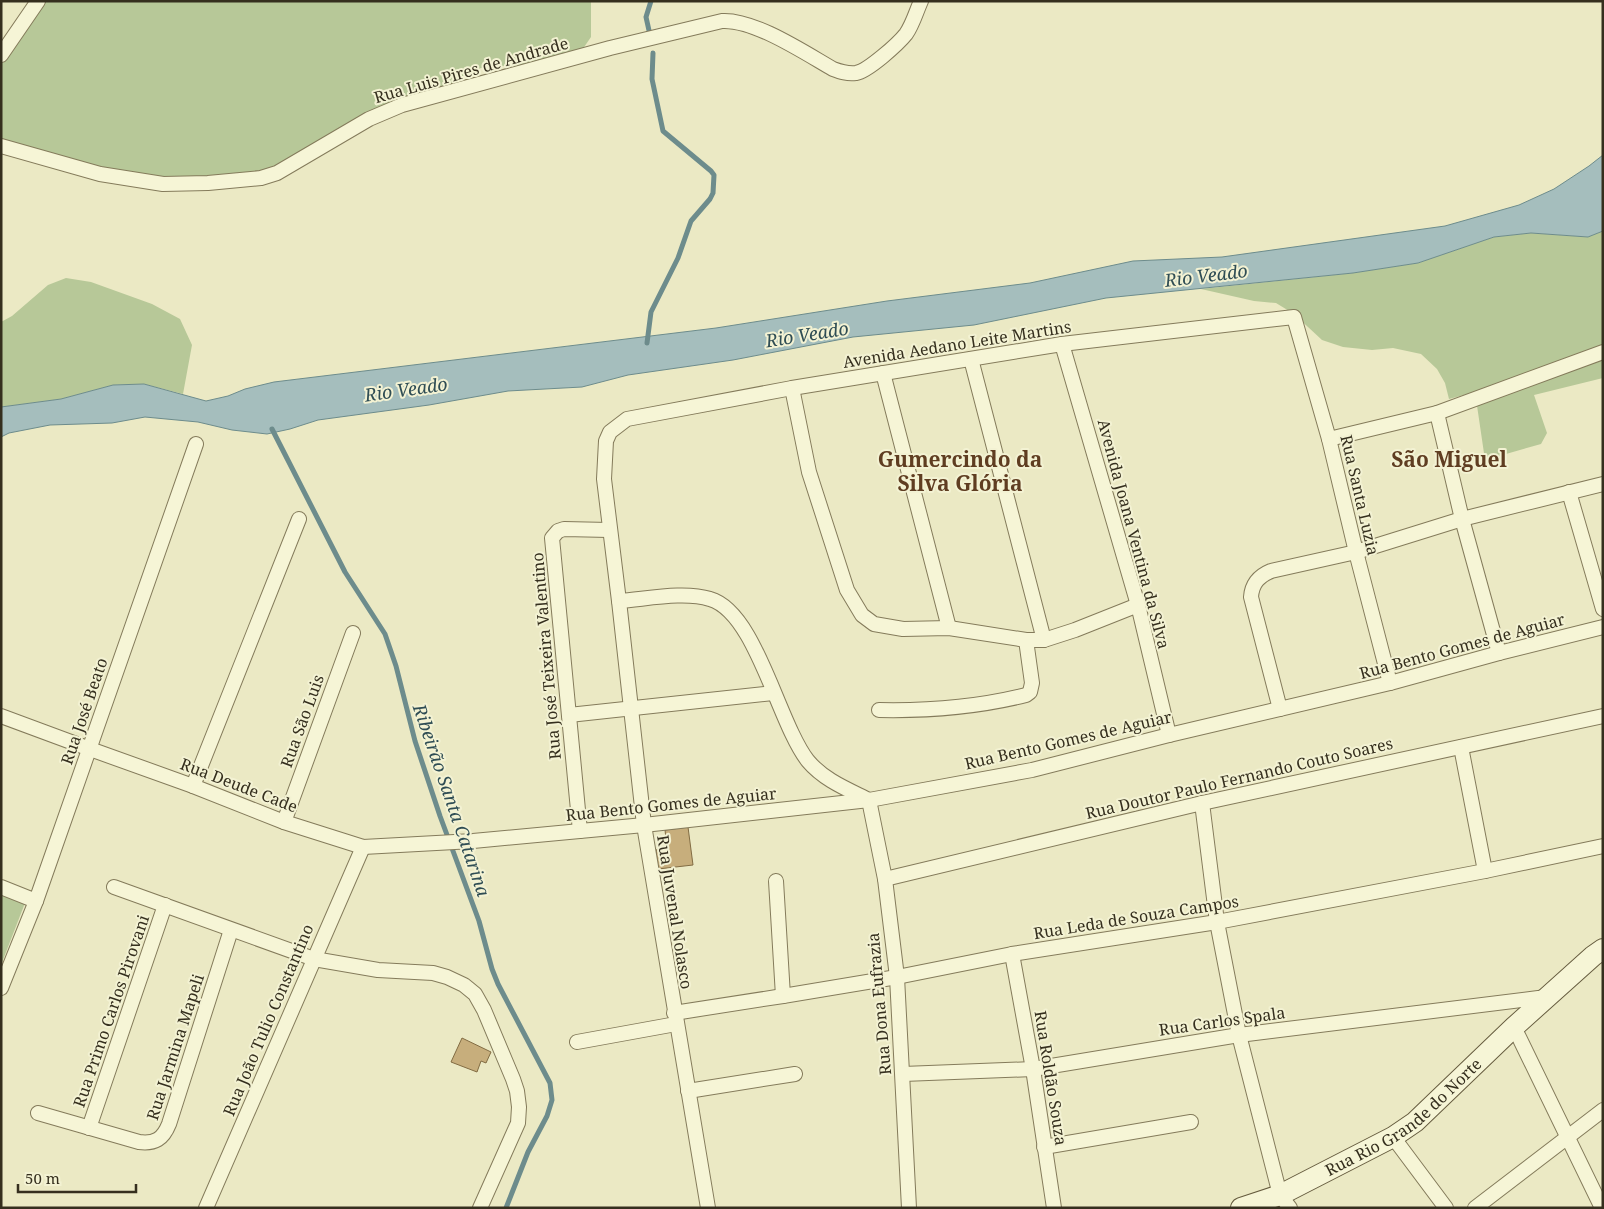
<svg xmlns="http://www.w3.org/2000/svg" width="1604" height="1209" font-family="'Noto Serif',serif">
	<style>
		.green { fill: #b7c898 }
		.water { fill: #a5bebd; stroke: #6d8c8c }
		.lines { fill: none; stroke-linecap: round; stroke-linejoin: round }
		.stream { stroke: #6d8c8c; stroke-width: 5 }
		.building { fill: #c7ae7c; stroke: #826c43 }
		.minor-casing { stroke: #847b5b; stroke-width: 16 }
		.secondary-casing { stroke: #665c3f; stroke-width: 22 }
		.minor { stroke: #f6f5d6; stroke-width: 14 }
		.secondary { stroke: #f6f5d6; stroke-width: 20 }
		.labels { text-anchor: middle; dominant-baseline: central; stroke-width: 4; stroke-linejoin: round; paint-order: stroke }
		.street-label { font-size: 16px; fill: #352f1e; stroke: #f3f2d3 }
		.water-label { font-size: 18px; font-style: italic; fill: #2f4d54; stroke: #f3f2d3 }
		.district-label { font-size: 21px; font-weight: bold; fill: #5f3d21; stroke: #f3f2d3 }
	</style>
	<rect width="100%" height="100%" fill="#ebe9c4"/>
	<!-- green -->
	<g class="green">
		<path d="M43 1H591V37L580 53 541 67 500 66 481 68 463 76 441 93 362 126 298 169 233 180H154L1 153V65L26 25Z"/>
		<path d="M1603 231V378L1534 395 1547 433 1541 444 1485 460 1475 392 1449 399 1445 383 1437 369 1421 354 1393 348 1372 350 1343 347 1322 340 1294 314 1276 303 1254 301 1201 289 1353 273 1418 263 1494 237 1531 233 1588 237Z"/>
		<path d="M66 278 91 282 152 304 180 319 192 345 183 394 144 384 113 385 61 399 1 407V322L12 316 48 285Z"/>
		<path d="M1 894 25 903 1 965Z"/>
	</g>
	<!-- water -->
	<path class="water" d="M1603 155V231L1588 237 1531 233 1494 237 1418 263 1353 273 1106 298 974 325 853 337 733 360 628 375 582 387 508 391 429 405 318 420 290 429 267 434 232 430 198 422 145 417 112 423 50 425 9 433 1 437V407L61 399 113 385 144 384 206 401 228 396 245 389 274 382 716 328 887 301 1030 283 1133 261 1222 257 1445 226 1519 205 1554 189 1589 166Z"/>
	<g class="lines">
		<!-- stream -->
		<g class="stream">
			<path d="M650 35 646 17 651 1"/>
			<path d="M647 343 651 312 678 258 691 221 710 199 713 193 714 175 711 171 663 131 652 79 653 53"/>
			<path d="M272 429 345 572 385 634 396 666 415 741 440 816 479 921 492 969 498 984 550 1083 552 1100 547 1116 528 1152 506 1208"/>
		</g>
	</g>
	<!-- building -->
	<g class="building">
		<path d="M688 827 693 865 658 869 656 850 667 848 665 830Z"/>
		<path d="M462 1038 491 1052 486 1063 481 1061 477 1072 451 1062Z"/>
	</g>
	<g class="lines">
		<!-- minor casing -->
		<g class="minor-casing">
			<g id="minor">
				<path d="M1 55 38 1"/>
				<path d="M1 146 100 174 163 184 208 183 261 178 277 173 369 119 402 105 610 48 722 21C754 19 805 53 833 69 841 72 847 74 856 73 868 71 898 44 906 34 913 24 916 12 921 1"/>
				<path d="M1062 344 1138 605 1169 735"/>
				<path d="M971 359 1044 640"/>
				<path d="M883 373 949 628"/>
				<path d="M792 388 809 472 847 590 862 615 874 624 903 629 949 628 1026 640H1044L1075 630 1138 605"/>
				<path d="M1437 413 1462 519 1499 653"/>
				<path d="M1329 439 1437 413 1603 352"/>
				<path d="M1569 492 1603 609"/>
				<path d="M619 601C647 599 684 591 710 599 756 612 778 723 808 761 824 780 847 789 869 800L885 879 897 977 909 1208"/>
				<path d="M1280 709 1251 597C1252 583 1259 576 1271 571L1356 552 1462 519 1603 484"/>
				<path d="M879 710C928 711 978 707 1026 695L1030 692 1032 683 1026 640"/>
				<path d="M569 715 773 693"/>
				<path d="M1 716 90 749 193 786 284 822 363 847 473 841 644 825 869 800 1032 770 1169 735 1390 683 1499 653 1603 627"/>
				<path d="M1461 747 1485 871"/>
				<path d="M193 786 299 519"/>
				<path d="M1202 803 1217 922 1239 1035 1280 1195 1290 1208"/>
				<path d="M284 822 353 633"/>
				<path d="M580 831 552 538 558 531 564 529 609 530"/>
				<path d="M885 879 1202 803 1603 716"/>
				<path d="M776 881 783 996"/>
				<path d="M1 887 36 901"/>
				<path d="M114 887 314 959 378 970 433 973 447 977 464 985 475 994 484 1010 513 1079 517 1091 519 1107 518 1123 480 1208"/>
				<path d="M1012 954 1033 1069 1054 1208"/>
				<path d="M1 988 36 901 196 444"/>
				<path d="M674 1013 783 996 897 977 1012 954 1217 922 1485 871 1603 846"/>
				<path d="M1514 1027 1602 1208"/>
				<path d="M577 1042 676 1024"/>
				<path d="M903 1074 1033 1069 1239 1035 1546 997"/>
				<path d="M688 1091 795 1074"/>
				<path d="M38 1113 139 1142C155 1144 163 1139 169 1124L231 930"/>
				<path d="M89 1128 165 905"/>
				<path d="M1393 1137 1446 1208"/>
				<path d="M1044 1147 1191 1122"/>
				<path d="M206 1208 363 847"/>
				<path d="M708 1208 644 825 619 601 604 479 606 441 610 432 627 419 792 388 1062 344 1294 317 1329 439 1356 552 1390 683"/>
				<path d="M1475 1208 1603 1110"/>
			</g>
		</g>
		<!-- secondary casing -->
		<g class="secondary-casing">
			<g id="secondary">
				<path id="s1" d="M1241 1208 1280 1195 1393 1137 1415 1122 1514 1027 1593 956 1603 949"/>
			</g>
		</g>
		<!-- minor -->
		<use href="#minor" class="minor"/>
		<!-- secondary -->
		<use href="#secondary" class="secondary"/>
	</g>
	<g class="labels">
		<!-- street labels -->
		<g class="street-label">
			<text transform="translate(471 70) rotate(-16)">Rua Luis Pires de Andrade</text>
			<text transform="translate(957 344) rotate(-9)">Avenida Aedano Leite Martins</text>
			<text transform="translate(1360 495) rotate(77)">Rua Santa Luzia</text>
			<text transform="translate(1134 534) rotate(75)">Avenida Joana Ventina da Silva</text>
			<text transform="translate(1462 646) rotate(-15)">Rua Bento Gomes de Aguiar</text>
			<text transform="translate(546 656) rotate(-95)">Rua José Teixeira Valentino</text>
			<text transform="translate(84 711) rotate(-71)">Rua José Beato</text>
			<text transform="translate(302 721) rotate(-70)">Rua São Luis</text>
			<text transform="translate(1068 740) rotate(-13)">Rua Bento Gomes de Aguiar</text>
			<text transform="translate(1239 778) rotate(-13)">Rua Doutor Paulo Fernando Couto Soares</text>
			<text transform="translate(239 785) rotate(21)">Rua Deude Cade</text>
			<text transform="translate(671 804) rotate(-6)">Rua Bento Gomes de Aguiar</text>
			<text transform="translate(675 912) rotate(81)">Rua Juvenal Nolasco</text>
			<text transform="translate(1136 917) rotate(-9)">Rua Leda de Souza Campos</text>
			<text transform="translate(879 1004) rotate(-95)">Rua Dona Eufrazia</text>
			<text transform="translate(111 1011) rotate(-71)">Rua Primo Carlos Pirovani</text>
			<text transform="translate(268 1020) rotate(-67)">Rua João Tulio Constantino</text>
			<text transform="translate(1222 1021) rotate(-8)">Rua Carlos Spala</text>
			<text transform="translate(175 1047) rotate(-72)">Rua Jarmina Mapeli</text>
			<text transform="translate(1051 1078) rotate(81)">Rua Roldão Souza</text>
			<text stroke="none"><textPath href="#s1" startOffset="188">Rua Rio Grande do Norte</textPath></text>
		</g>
		<!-- water labels -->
		<g class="water-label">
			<text transform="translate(1206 275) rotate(-7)">Rio Veado</text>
			<text transform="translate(807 334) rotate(-9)">Rio Veado</text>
			<text transform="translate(406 389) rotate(-8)">Rio Veado</text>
			<text transform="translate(452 800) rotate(71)">Ribeirão Santa Catarina</text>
		</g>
		<!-- district labels -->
		<g class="district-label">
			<text x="960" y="459">Gumercindo da<tspan x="960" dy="24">Silva Glória</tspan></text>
			<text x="1449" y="459">São Miguel</text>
		</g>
	</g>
	<!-- border -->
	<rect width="1604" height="1209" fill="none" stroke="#352f1e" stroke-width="5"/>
	<!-- scale -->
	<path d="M18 1184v8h118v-8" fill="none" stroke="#352f1e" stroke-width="2.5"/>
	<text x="25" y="1184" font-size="15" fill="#352f1e" stroke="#f3f2d3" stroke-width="4" paint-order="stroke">50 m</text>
</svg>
